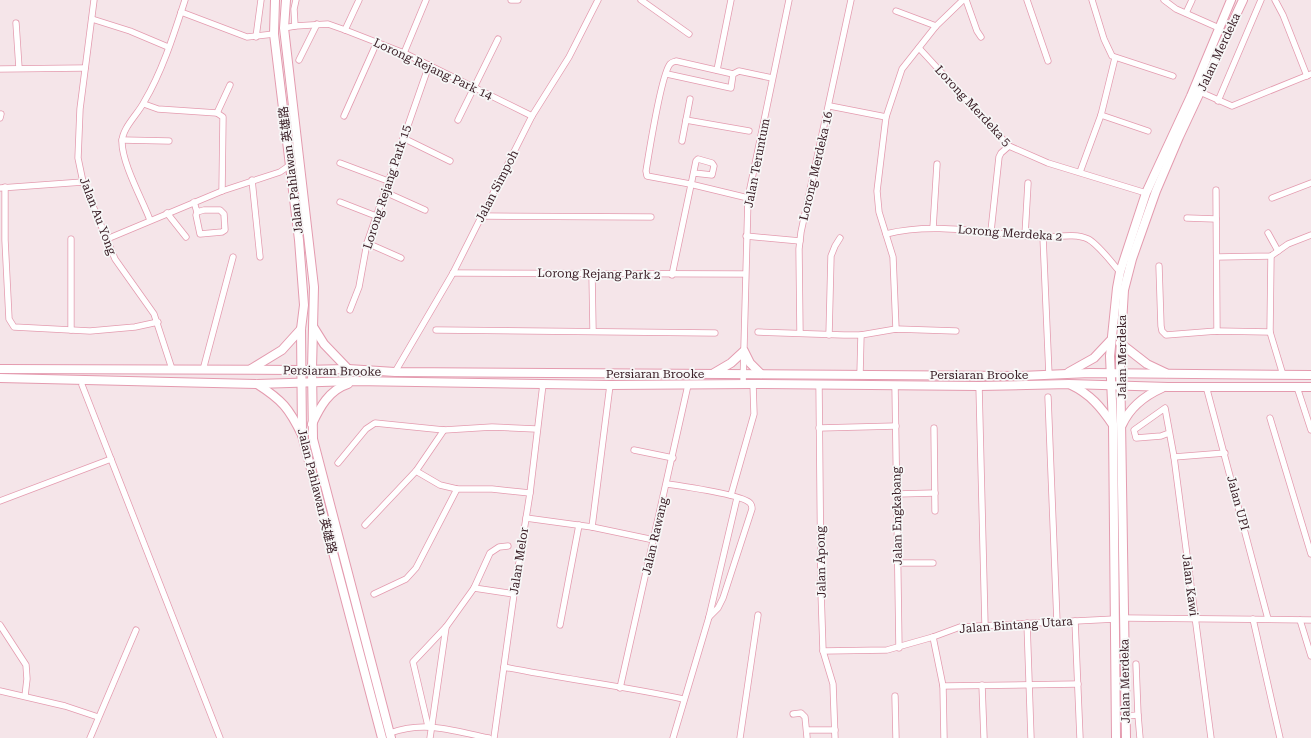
<svg xmlns="http://www.w3.org/2000/svg" width="1311" height="738" font-family="'Roboto Serif','Noto Sans SC',serif">
	<style>
		.lines { fill: none; stroke-linecap: round; stroke-linejoin: round }
		.minor-casing { stroke: #e49baf; stroke-width: 7 }
		.secondary-casing { stroke: #e49baf; stroke-width: 10 }
		.primary-casing { stroke: #e49baf; stroke-width: 10 }
		.minor { stroke: #fff; stroke-width: 5.5 }
		.secondary { stroke: #fff; stroke-width: 8 }
		.primary { stroke: #fff; stroke-width: 8 }
		.labels { text-anchor: middle; dominant-baseline: central; stroke-width: 3.5; stroke-linejoin: round; paint-order: stroke }
		.street-label { font-size: 12px; fill: #3c2028; stroke: #f7f7f7 }
	</style>
	<rect width="100%" height="100%" fill="#f5e5e9"/>
	<g class="lines">
		<!-- minor casing -->
		<g class="minor-casing">
			<g id="minor">
				<path d="M94 0 80 109 78 158 83 182 115 259 154 314 172 369"/>
				<path d="M511 0H518"/>
				<path d="M641 0 689 34"/>
				<path d="M966 0 977 31 981 37"/>
				<path d="M1027 0 1048 61"/>
				<path d="M1092 0 1104 39 1112 56 1173 76"/>
				<path d="M1164 0 1176 9 1219 28"/>
				<path d="M1275 0 1283 15 1307 76"/>
				<path d="M896 11 936 26"/>
				<path d="M181 12 247 37 274 34"/>
				<path d="M1186 13 1192 0"/>
				<path d="M92 19 130 31 168 47"/>
				<path d="M16 23 19 68"/>
				<path d="M295 26 294 9 296 0"/>
				<path d="M284 28 295 26 328 24 345 30 404 53 532 116"/>
				<path d="M345 30 359 0"/>
				<path d="M256 37 261 0"/>
				<path d="M919 48 1009 146 1048 163 1146 193"/>
				<path d="M404 53 426 0"/>
				<path d="M299 60 317 24"/>
				<path d="M0 69 85 68"/>
				<path d="M717 70 731 0"/>
				<path d="M667 74 731 88 733 74"/>
				<path d="M1200 92 1232 106 1311 74"/>
				<path d="M1218 101 1261 0"/>
				<path d="M144 104 158 109 217 113 223 117 222 191"/>
				<path d="M830 106 886 117"/>
				<path d="M217 113 230 85"/>
				<path d="M1101 115 1148 131"/>
				<path d="M344 116 377 42"/>
				<path d="M0 118 1 114"/>
				<path d="M458 120 498 39"/>
				<path d="M686 120 749 131"/>
				<path d="M403 138 450 161"/>
				<path d="M122 140 169 141"/>
				<path d="M682 141 690 99"/>
				<path d="M340 163 388 181"/>
				<path d="M1080 172 1101 115 1115 58"/>
				<path d="M252 180 260 257"/>
				<path d="M5 187V240L9 319 14 327 90 331 135 327 158 322"/>
				<path d="M0 188 83 182"/>
				<path d="M1216 190 1217 331"/>
				<path d="M385 192 425 210"/>
				<path d="M748 198 690 184 647 176 646 171C649 153 661 75 670 64 672 62 673 62 676 61L733 74 739 71 772 78"/>
				<path d="M1272 198 1311 183"/>
				<path d="M194 202 197 212 196 215 200 234 222 232 225 230 224 214 220 210H204L197 212"/>
				<path d="M340 202 376 216"/>
				<path d="M167 213 186 237"/>
				<path d="M482 216 651 217"/>
				<path d="M1187 218 1216 219"/>
				<path d="M150 220C142 199 122 163 122 142 122 128 138 114 144 102 162 72 174 34 185 0"/>
				<path d="M933 228 937 164"/>
				<path d="M991 231 999 157 1001 153 1009 146"/>
				<path d="M1268 233 1278 251"/>
				<path d="M886 234C938 221 990 235 1043 237 1056 237 1076 233 1088 239 1098 244 1112 263 1120 272"/>
				<path d="M1025 235 1028 183"/>
				<path d="M746 236 800 241"/>
				<path d="M1043 237 1049 375"/>
				<path d="M107 239 222 191 280 172 290 165"/>
				<path d="M367 243 401 258"/>
				<path d="M1271 256 1270 332 1283 375"/>
				<path d="M1217 257 1271 256 1288 244 1311 235"/>
				<path d="M1159 266 1161 326 1162 331 1166 335 1217 331 1270 332"/>
				<path d="M453 273 745 274"/>
				<path d="M592 274 593 330"/>
				<path d="M672 275 696 161 698 159 712 163 714 166 712 175 694 173"/>
				<path d="M350 310 359 287 367 243 429 65"/>
				<path d="M896 329 893 257 879 212 877 191 886 117 902 69 936 26 963 0"/>
				<path d="M71 330V239"/>
				<path d="M436 330 715 333"/>
				<path d="M758 332 844 335H861L896 329 956 331"/>
				<path d="M800 333 799 249 801 232 851 0"/>
				<path d="M829 335 831 256 835 246 840 238"/>
				<path d="M203 370 233 257"/>
				<path d="M395 372 453 273 532 116 569 57 598 0"/>
				<path d="M860 374 861 335"/>
				<path d="M743 384 748 198 789 0"/>
				<path d="M819 384 821 591 823 651 833 684 835 738"/>
				<path d="M82 385 220 738"/>
				<path d="M895 385 899 648"/>
				<path d="M979 386 985 625"/>
				<path d="M1206 386 1268 619"/>
				<path d="M1297 387 1311 430"/>
				<path d="M1048 397 1057 622"/>
				<path d="M1270 418 1311 554"/>
				<path d="M819 428 896 426"/>
				<path d="M934 428 935 511"/>
				<path d="M1169 433 1161 436 1136 438 1134 430 1165 408 1174 457 1211 738"/>
				<path d="M634 450 673 458"/>
				<path d="M1174 457 1225 453"/>
				<path d="M338 463 366 429 375 423 444 430 492 427 536 429"/>
				<path d="M416 471 440 485 457 489H492L530 493"/>
				<path d="M667 484C681 486 743 495 750 503 752 505 752 506 752 509L723 598 718 608 709 617"/>
				<path d="M897 494 935 493"/>
				<path d="M731 495 754 414 753 384"/>
				<path d="M0 501 111 459"/>
				<path d="M526 518 592 527 654 540"/>
				<path d="M365 525 416 471 444 430"/>
				<path d="M592 527 610 385"/>
				<path d="M898 563H933"/>
				<path d="M474 588 514 594"/>
				<path d="M374 594 406 579 416 568 457 489"/>
				<path d="M1124 618 1311 620"/>
				<path d="M1253 619 1280 738"/>
				<path d="M1300 620 1311 656"/>
				<path d="M1075 621 1080 738"/>
				<path d="M1027 623 1031 738"/>
				<path d="M0 625 26 665 27 679 25 696"/>
				<path d="M560 625 579 525"/>
				<path d="M933 637 943 686 944 738"/>
				<path d="M823 651 887 650 933 637 960 627 1115 619"/>
				<path d="M504 667C563 679 624 686 683 699"/>
				<path d="M982 685 984 738"/>
				<path d="M943 686 1078 684"/>
				<path d="M620 688 688 385"/>
				<path d="M0 691 65 706 98 717"/>
				<path d="M895 696 896 738"/>
				<path d="M793 714 801 713 805 717 807 737"/>
				<path d="M1138 715 1140 738"/>
				<path d="M1125 716 1138 715 1136 664"/>
				<path d="M428 726 413 662 446 627 474 588 490 553 499 547 508 546"/>
				<path d="M807 730H835"/>
				<path d="M390 733C426 720 453 731 489 738"/>
				<path d="M90 738 136 630"/>
				<path d="M430 738 446 627"/>
				<path d="M494 738 514 594 530 493 543 384"/>
				<path d="M673 738 709 617 737 498"/>
				<path d="M740 738 758 615"/>
			</g>
		</g>
		<!-- secondary casing -->
		<g class="secondary-casing">
			<g id="secondary">
				<path d="M275 0 274 34 299 240 304 305 301 329 302 435 382 738"/>
				<path d="M286 0 284 28 314 287 312 369 313 439 391 738"/>
				<path d="M1116 738 1113 425 1110 356 1117 288 1120 272 1146 193 1191 96 1231 0"/>
				<path d="M1126 738 1120 357 1124 290 1132 259 1156 191 1179 137 1243 0"/>
			</g>
		</g>
		<!-- primary casing -->
		<g class="primary-casing">
			<g id="primary">
				<path d="M314 328 324 344 348 369"/>
				<path d="M1120 343 1147 364 1166 373"/>
				<path d="M0 369 301 370 348 369 395 372 1021 376 1090 373 1311 375"/>
				<path d="M251 369 282 350 301 329"/>
				<path d="M1069 372 1094 358 1110 341"/>
				<path d="M714 373 731 363 744 351 750 363 761 374"/>
				<path d="M0 378 257 384 354 381 610 385 753 384 979 386 1069 384 1168 387H1311"/>
				<path d="M257 384C282 400 289 408 302 435"/>
				<path d="M1071 385C1090 394 1101 407 1113 425"/>
				<path d="M312 424C320 407 329 390 348 384"/>
				<path d="M1122 425C1130 407 1144 396 1162 388"/>
			</g>
		</g>
		<!-- minor -->
		<use href="#minor" class="minor"/>
		<!-- secondary -->
		<use href="#secondary" class="secondary"/>
		<!-- primary -->
		<use href="#primary" class="primary"/>
	</g>
	<g class="labels">
		<!-- street labels -->
		<g class="street-label">
			<text transform="translate(1219 52) rotate(-65)">Jalan Merdeka</text>
			<text transform="translate(433 69) rotate(25)">Lorong Rejang Park 14</text>
			<text transform="translate(973 106) rotate(47)">Lorong Merdeka 5</text>
			<text transform="translate(757 163) rotate(-79)">Jalan Teruntum</text>
			<text transform="translate(816 166) rotate(-77)">Lorong Merdeka 16</text>
			<text transform="translate(291 170) rotate(-97)">Jalan Pahlawan 英雄路</text>
			<text transform="translate(497 186) rotate(-63)">Jalan Simpoh</text>
			<text transform="translate(387 187) rotate(-72)">Lorong Rejang Park 15</text>
			<text transform="translate(98 216) rotate(69)">Jalan Au Yong</text>
			<text transform="translate(1010 233) rotate(4)">Lorong Merdeka 2</text>
			<text transform="translate(599 274) rotate(1)">Lorong Rejang Park 2</text>
			<text transform="translate(1122 357) rotate(-90)">Jalan Merdeka</text>
			<text transform="translate(332 371) rotate(1)">Persiaran Brooke</text>
			<text x="655" y="374">Persiaran Brooke</text>
			<text x="979" y="375">Persiaran Brooke</text>
			<text transform="translate(317 491) rotate(76)">Jalan Pahlawan 英雄路</text>
			<text transform="translate(1238 503) rotate(75)">Jalan UPI</text>
			<text transform="translate(897 516) rotate(-91)">Jalan Engkabang</text>
			<text transform="translate(655 536) rotate(-77)">Jalan Rawang</text>
			<text transform="translate(519 561) rotate(-81)">Jalan Melor</text>
			<text transform="translate(821 562) rotate(-91)">Jalan Apong</text>
			<text transform="translate(1190 585) rotate(83)">Jalan Kawi</text>
			<text transform="translate(1016 625) rotate(-4)">Jalan Bintang Utara</text>
			<text transform="translate(1125 681) rotate(-91)">Jalan Merdeka</text>
		</g>
	</g>
</svg>
